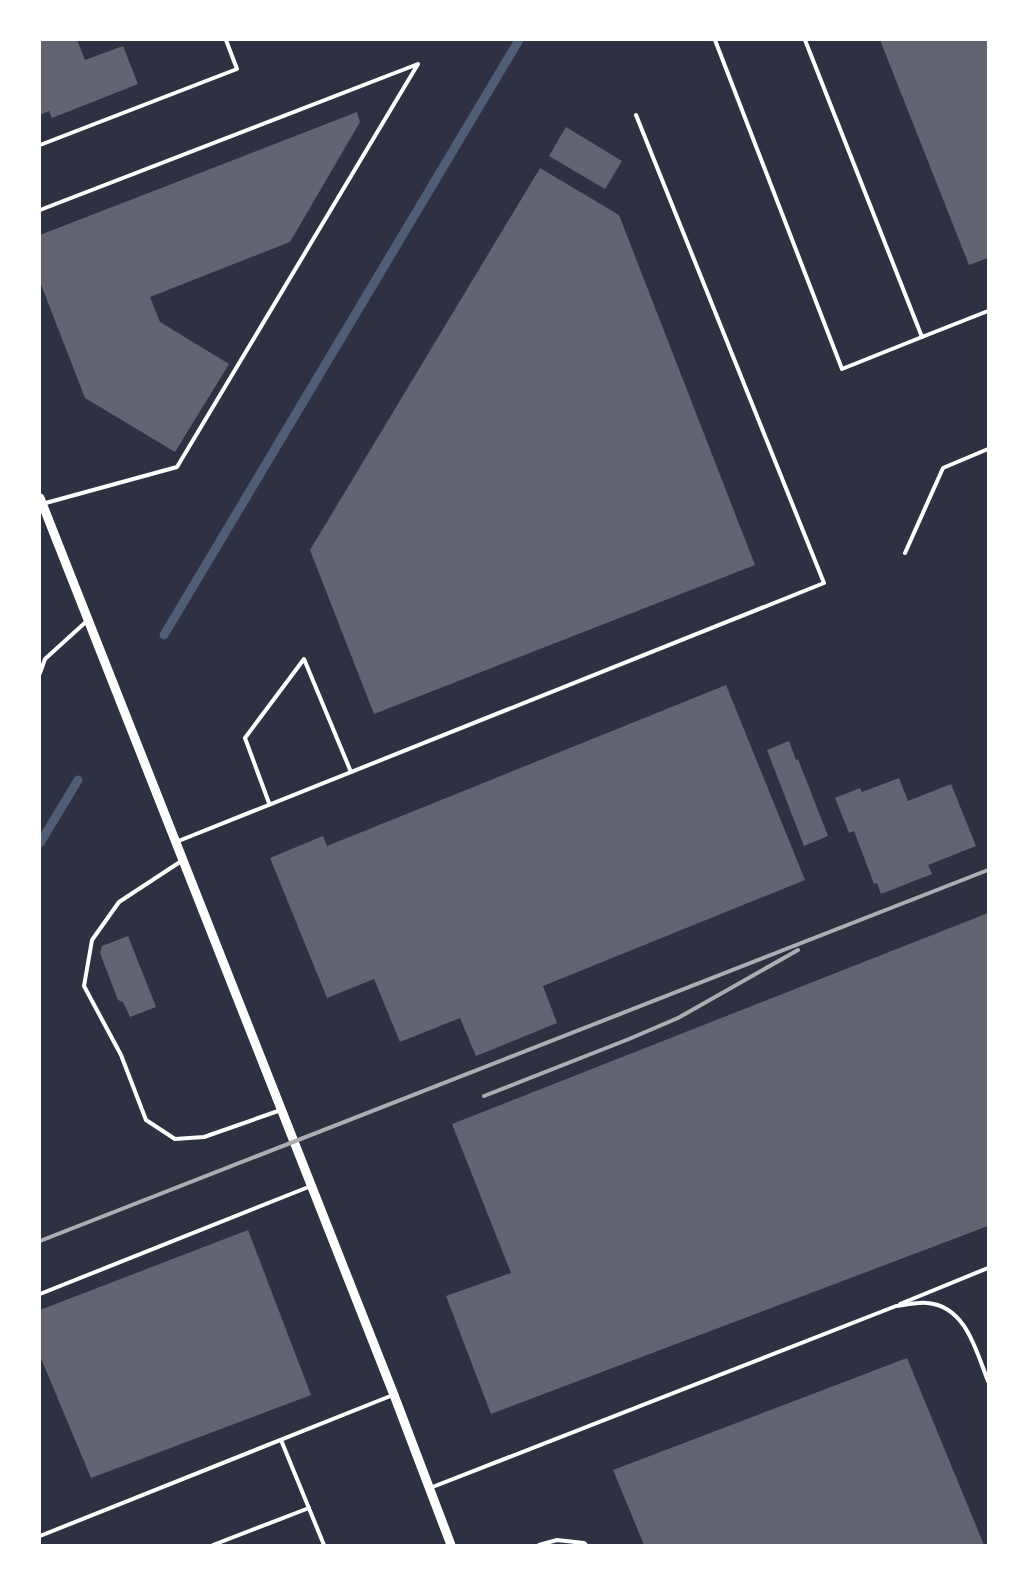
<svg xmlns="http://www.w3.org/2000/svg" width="1028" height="1585" font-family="Arial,sans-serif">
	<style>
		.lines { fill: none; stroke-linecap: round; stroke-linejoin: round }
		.stream { stroke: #4f5d75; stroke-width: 9 }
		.building { fill: #626471 }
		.service { stroke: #fff; stroke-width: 4 }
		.tertiary { stroke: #fff; stroke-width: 9 }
		.rail { stroke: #abadb3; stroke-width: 4 }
	</style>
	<rect width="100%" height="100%" fill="#2d3142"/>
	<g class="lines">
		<!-- stream -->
		<g class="stream">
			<path d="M164 635 519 40"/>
			<path d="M40 843 78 780"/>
		</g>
	</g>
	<!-- building -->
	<g class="building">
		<path d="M40 40H77L85 60 123 46 138 84 52 118 49 111 40 115Z"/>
		<path d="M880 40H988V258L969 265Z"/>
		<path d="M357 112 360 122 290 242 150 297 160 322 229 364 175 452 85 398 40 282V235Z"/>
		<path d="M566 127 622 161 605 189 549 156Z"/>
		<path d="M540 168 619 215 755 565 374 714 310 550Z"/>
		<path d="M726 685 805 880 543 986 557 1023 476 1056 460 1018 400 1042 374 979 327 998 270 858 323 836 327 846Z"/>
		<path d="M789 741 796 760 798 759 828 836 804 846 767 750Z"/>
		<path d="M899 778 908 801 951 784 976 846 928 865 932 874 881 894 877 883 874 884 854 831 849 833 835 798 860 788 862 792Z"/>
		<path d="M988 913V1226L491 1414 446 1296 511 1273 452 1124Z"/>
		<path d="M128 936 156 1007 130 1017 123 1002 118 1000 100 953 102 946Z"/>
		<path d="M248 1230 311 1395 91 1478 40 1356V1310Z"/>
		<path d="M907 1358 984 1545H644L613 1470Z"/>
	</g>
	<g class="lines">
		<!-- service -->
		<g class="service">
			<path d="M715 40 842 369 922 337"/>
			<path d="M805 40 922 337 988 311"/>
			<path d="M40 145 237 69 226 40"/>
			<path d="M40 210 418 64 177 467 42 504"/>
			<path d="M905 553 943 468 988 449"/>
			<path d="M40 673 45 659 88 620"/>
			<path d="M269 803 245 738 304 659 351 772"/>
			<path d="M176 842 824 583 636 115"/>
			<path d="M183 860 119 902 92 940 84 986 121 1055 146 1120 175 1139 204 1137 281 1110"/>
			<path d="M40 1294 311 1186"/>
			<path d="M900 1304 988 1268"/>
			<path d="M281 1440 324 1545"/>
			<path d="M430 1488 896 1306C906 1305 917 1302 927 1303 966 1306 976 1351 988 1381"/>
			<path d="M40 1536 393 1395"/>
			<path d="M213 1545 309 1508"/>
			<path d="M539 1545 557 1540 584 1543 586 1545"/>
		</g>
		<!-- tertiary -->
		<path class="tertiary" d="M40 498 394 1395 451 1545"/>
		<!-- rail -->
		<g class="rail">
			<path d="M484 1096 629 1039 678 1018 798 950"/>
			<path d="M40 1241 988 870"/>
		</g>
	</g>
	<!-- border -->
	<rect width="1028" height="1585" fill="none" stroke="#ffffff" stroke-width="82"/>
</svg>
